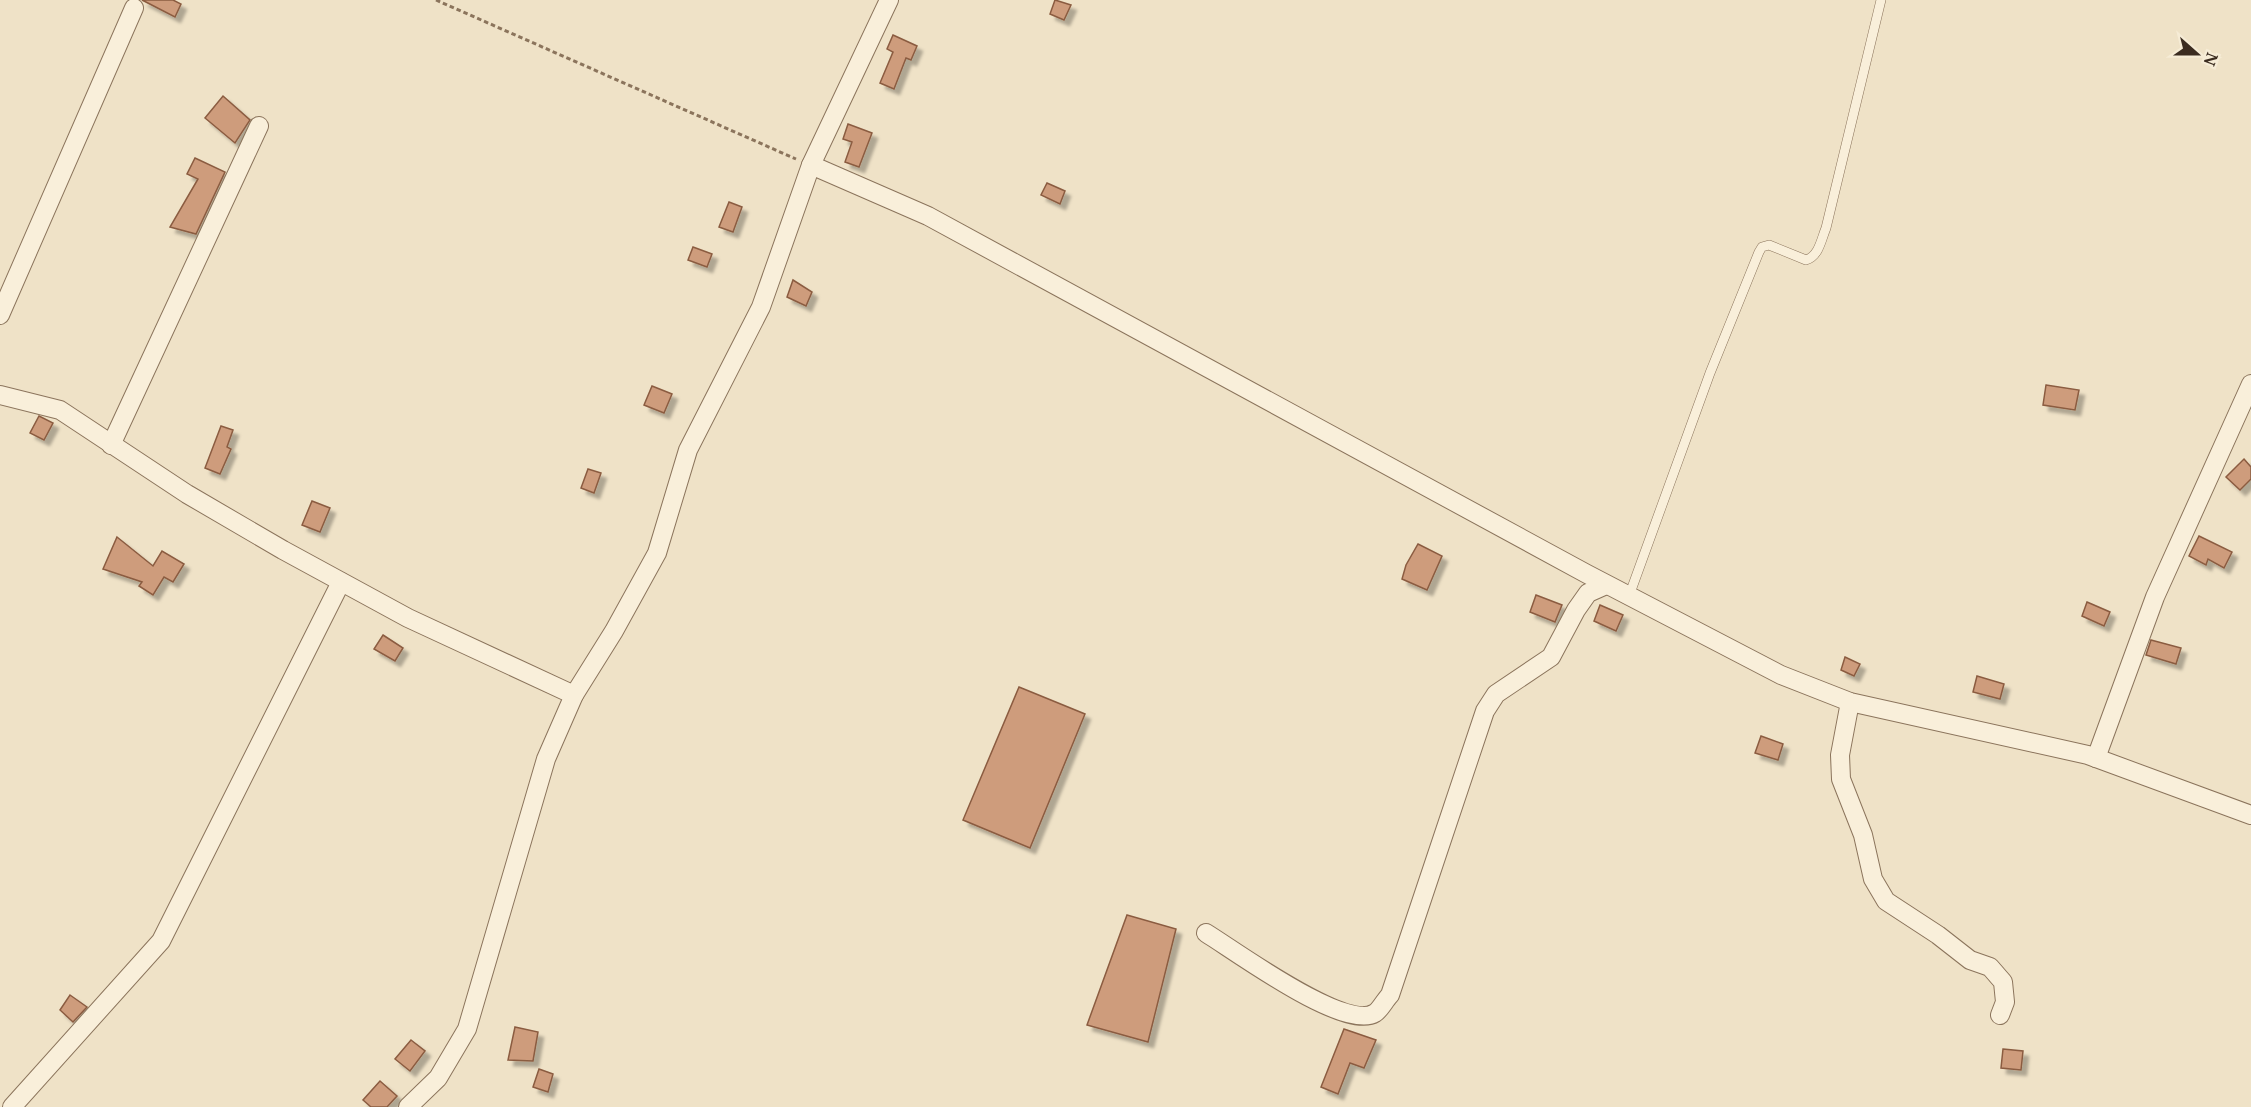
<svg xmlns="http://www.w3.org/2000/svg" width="2251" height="1107" font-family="'Noto Serif',serif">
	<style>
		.building { fill: #ce9c7c; stroke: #8b5c41; stroke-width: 1.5; filter: url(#shadow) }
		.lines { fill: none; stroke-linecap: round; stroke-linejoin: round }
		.lane-casing { stroke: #8b745c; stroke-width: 10 }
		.street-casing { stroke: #8b745c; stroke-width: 20 }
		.path { stroke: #8b745c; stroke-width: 3; stroke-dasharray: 4.5 3; stroke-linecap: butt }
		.lane { stroke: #f9efda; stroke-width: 9 }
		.street { stroke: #f9efda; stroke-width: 18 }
	</style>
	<defs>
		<filter id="shadow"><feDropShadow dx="5.5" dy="5.5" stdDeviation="1.5" flood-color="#0004"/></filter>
	</defs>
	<rect width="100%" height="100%" fill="#efe2c7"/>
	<!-- building -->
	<g class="building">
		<path d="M142 0H173L181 4 175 17Z"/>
		<path d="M1055 0 1071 5 1064 20 1050 14Z"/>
		<path d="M893 35 917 46 911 60 906 58 894 89 880 83 893 52 887 49Z"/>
		<path d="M223 96 250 120 235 143 205 118Z"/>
		<path d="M848 124 872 133 859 167 845 162 852 142 843 139Z"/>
		<path d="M195 158 225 172 196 234 170 227 198 179 187 174Z"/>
		<path d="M1047 183 1065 191 1060 204 1041 195Z"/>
		<path d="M729 202 742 207 733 232 719 227Z"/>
		<path d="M693 247 712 254 707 267 688 260Z"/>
		<path d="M793 280 812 292 806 306 787 297Z"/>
		<path d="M2046 385 2079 390 2075 410 2043 405Z"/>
		<path d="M652 386 672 394 664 413 644 405Z"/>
		<path d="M39 416 53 423 44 440 30 433Z"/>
		<path d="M221 426 233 430 227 447 231 449 220 474 205 468Z"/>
		<path d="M2244 459 2251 467V479L2240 490 2226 477Z"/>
		<path d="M588 469 601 473 594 493 581 488Z"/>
		<path d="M312 501 330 508 320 532 302 525Z"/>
		<path d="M2199 536 2232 552 2224 568 2208 559 2206 565 2189 556Z"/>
		<path d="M117 537 153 566 162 551 184 564 173 582 164 577 153 595 139 586 142 582 103 569Z"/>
		<path d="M1418 544 1442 556 1427 590 1402 579 1406 565Z"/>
		<path d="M1536 595 1562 605 1555 622 1530 612Z"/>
		<path d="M2087 602 2110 612 2104 626 2082 616Z"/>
		<path d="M1600 605 1623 615 1616 631 1594 621Z"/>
		<path d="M383 635 403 648 395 661 374 649Z"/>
		<path d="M2151 640 2181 648 2176 664 2146 655Z"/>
		<path d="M1845 657 1860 664 1854 676 1841 670Z"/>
		<path d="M1977 676 2004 684 2000 699 1973 692Z"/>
		<path d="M1019 687 1085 714 1030 848 963 820Z"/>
		<path d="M1761 736 1783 744 1778 760 1755 753Z"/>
		<path d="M1127 915 1176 929 1148 1042 1087 1025Z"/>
		<path d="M70 995 87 1007 73 1022 60 1010Z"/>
		<path d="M515 1027 538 1032 533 1061 508 1060Z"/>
		<path d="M1344 1029 1376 1040 1364 1068 1350 1063 1338 1094 1321 1087Z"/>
		<path d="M411 1040 425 1051 410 1071 395 1059Z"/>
		<path d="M2003 1049 2023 1051 2021 1070 2001 1068Z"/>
		<path d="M539 1069 553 1074 548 1092 533 1087Z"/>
		<path d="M380 1081 397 1096 387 1107H371L363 1100Z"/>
	</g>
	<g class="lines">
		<!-- lane casing -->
		<g class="lane-casing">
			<path id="lane" d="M1629 596 1710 373 1759 252 1762 247 1769 245 1806 260C1819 256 1821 240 1826 228L1881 0"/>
		</g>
		<!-- street casing -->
		<g class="street-casing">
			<g id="street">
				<path d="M811 165 928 216 1587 574 1781 675 1850 702 2088 755 2251 815"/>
				<path d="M0 315 134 8"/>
				<path d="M0 395 60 410 187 494 283 550 408 618 574 695"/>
				<path d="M111 445 259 126"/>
				<path d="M1850 702 1840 755 1841 779 1863 835 1873 879 1886 901 1938 935 1970 960 1990 967 2003 982 2005 1002 2000 1015"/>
				<path d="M2096 758 2155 597 2251 384"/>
				<path d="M1206 933C1234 950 1345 1032 1375 1013 1380 1010 1385 1000 1390 995L1485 711 1496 694 1551 657 1576 610 1588 593 1606 585"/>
				<path d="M12 1107 161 941 341 582"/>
				<path d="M408 1107 438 1078 467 1029 546 759 574 695 614 631 657 553 688 450 761 307 811 165 889 0"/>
			</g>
		</g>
		<!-- path -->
		<path class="path" d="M436 0 796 159"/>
		<!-- lane -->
		<use href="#lane" class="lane"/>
		<!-- street -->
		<use href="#street" class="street"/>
	</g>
	<!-- north arrow -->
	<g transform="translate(2197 54) rotate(111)" stroke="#f6ecd6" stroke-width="4.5" paint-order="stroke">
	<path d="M0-4.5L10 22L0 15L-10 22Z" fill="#3b2c20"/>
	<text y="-9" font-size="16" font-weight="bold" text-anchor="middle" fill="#3b2c20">N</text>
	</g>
</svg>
